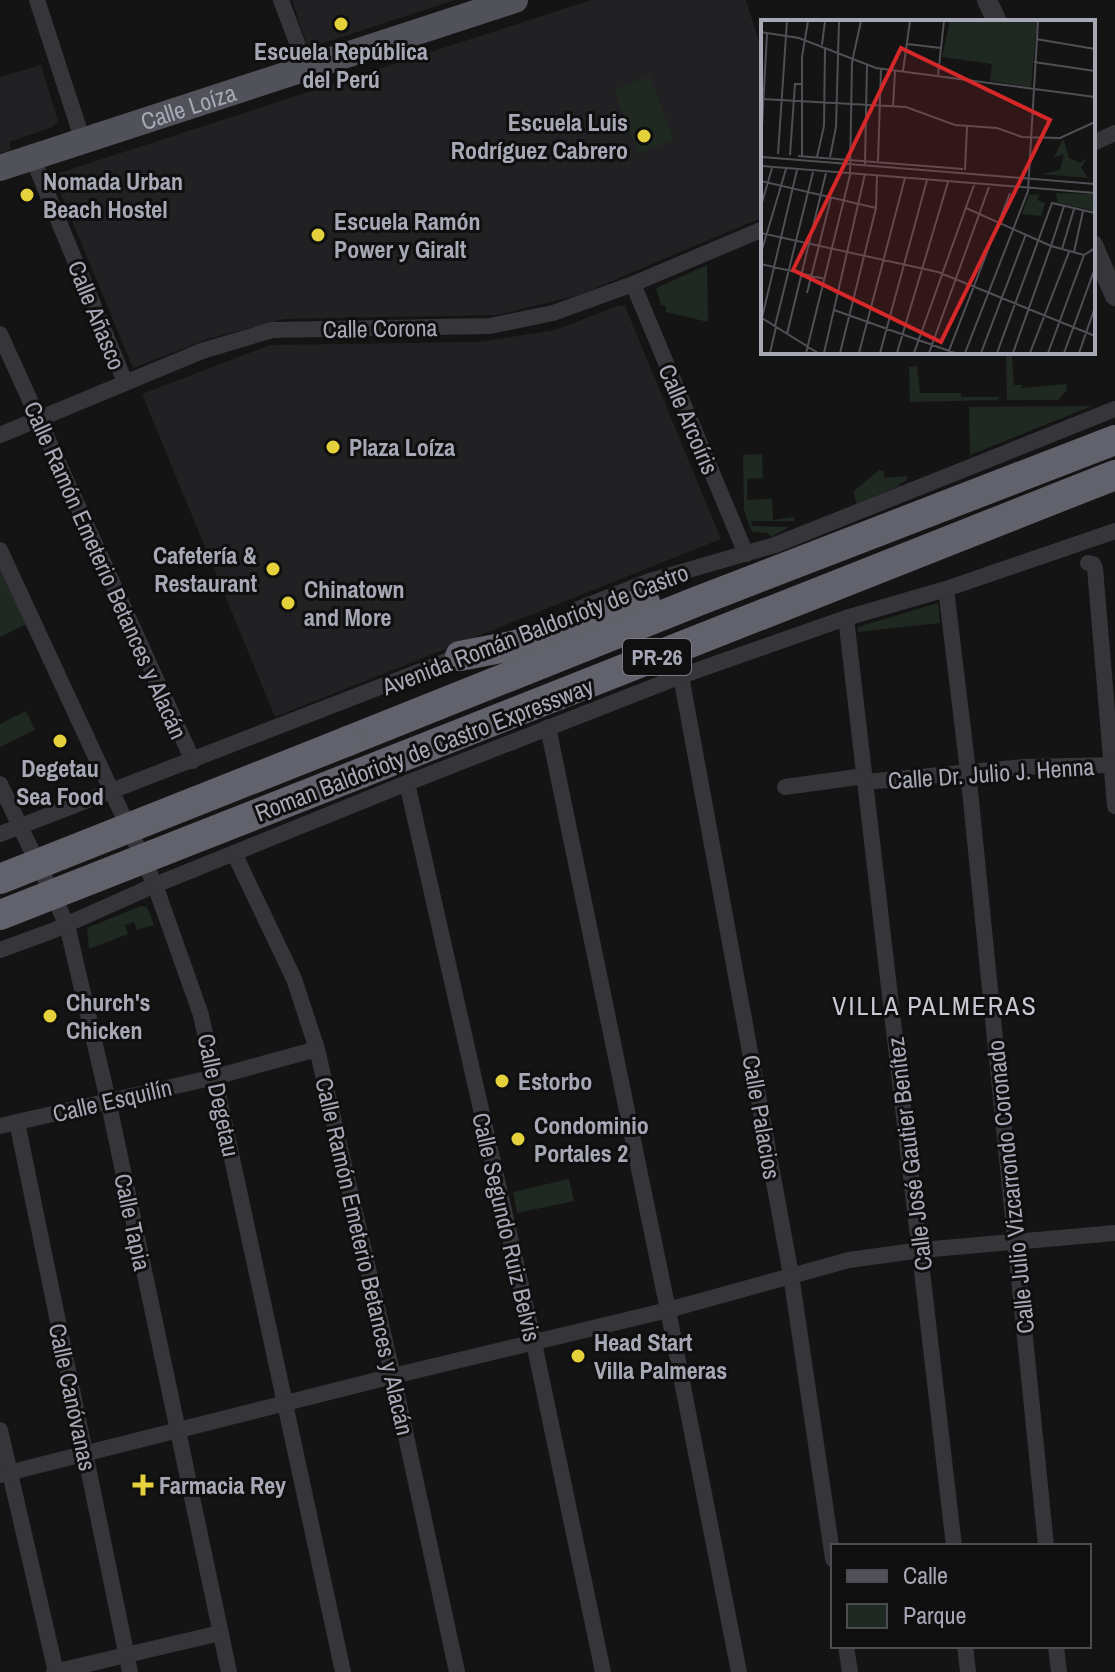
<svg xmlns="http://www.w3.org/2000/svg" width="1115" height="1672" font-family="'Archivo Narrow',sans-serif">
	<style>
		.built { fill: #212022 }
		.green { fill: #202822 }
		.lines { fill: none; stroke-linecap: round; stroke-linejoin: round }
		.minor { stroke: #35353a; stroke-width: 16 }
		.tertiary { stroke: #35353a; stroke-width: 20 }
		.primary { stroke: #515159; stroke-width: 26 }
		.motorway { stroke: #61626b; stroke-width: 30 }
		.motorway-bridge { stroke: #61626b; stroke-width: 30 }
		.poi-dot { fill: #e5d13c; stroke: #0f0f10; stroke-width: 3 }
		.labels { text-anchor: middle; dominant-baseline: central; stroke-width: 6; stroke-linejoin: round; paint-order: stroke }
		.shield { fill: #0f0f10; stroke: #797a84; stroke-width: 2 }
		.shield-label { font-size: 22px; font-weight: bold; fill: #a7a8b5 }
		.poi-label { font-size: 24px; font-weight: bold; fill: #a7a8b5; stroke: #0f0f10; text-anchor: start }
		.street-label { font-size: 24px; fill: #a7a8b5; stroke: #0f0f10 }
		.neighbourhood-label { font-size: 26px; letter-spacing: 2px; fill: #c7c8d1; stroke: #0f0f10 }
		.inset-road { fill: none; stroke: #4f4f55; stroke-width: 2 }
		.view { fill: #d62828; fill-opacity: 0.15; stroke: #d62828; stroke-width: 4 }
		.inset-edge { fill: none; stroke: #a7a8b5; stroke-width: 4 }
	</style>
	<rect width="100%" height="100%" fill="#141415"/>
	<!-- built -->
	<g class="built">
		<path d="M292 0H455L308 48Z"/>
		<path d="M591 0H746L763 55V217L579 295 498 315 284 319 208 339 133 368 53 175Z"/>
		<path d="M41 65 58 121 53 127 9 142 11 150 0 153V77Z"/>
		<path d="M620 305 625 306 721 539 275 717 142 394 270 345 479 342 555 330Z"/>
	</g>
	<!-- green -->
	<g class="green">
		<path d="M650 76 674 140 638 154 614 89Z"/>
		<path d="M707 265 708 322 666 312V306L661 305 656 288Z"/>
		<path d="M1014 352H1019L1012 356 1014 385H1021L1022 388 1066 384 1067 390 1058 400H1007L1006 355Z"/>
		<path d="M917 366 920 393H961V397H999L998 400 910 402 909 367Z"/>
		<path d="M1092 406 970 455 969 407Z"/>
		<path d="M762 454 763 478 747 479V500L772 499 773 520 794 517V521H751L752 526 789 527 771 537 768 533 752 532 744 511 743 455Z"/>
		<path d="M879 470 884 471V478L907 476V480L899 484 900 486 856 504 854 491Z"/>
		<path d="M0 569 27 624 0 637Z"/>
		<path d="M938 603 940 623 857 632 858 627Z"/>
		<path d="M26 711 35 730 0 747V724Z"/>
		<path d="M141 906 147 907 154 925 137 930 134 922 125 925 128 934 89 949 87 928Z"/>
		<path d="M569 1179 574 1201 517 1213 513 1192Z"/>
	</g>
	<g class="lines">
		<!-- minor -->
		<g class="minor">
			<path d="M37 0 83 141"/>
			<path d="M281 0 306 67"/>
			<path d="M1093 143 1115 133"/>
			<path d="M33 159 125 382"/>
			<path d="M633 284 746 554"/>
			<path d="M0 334 193 761"/>
			<path d="M0 435 202 351 272 330 490 326 553 313 633 284 763 229"/>
			<path d="M0 550 155 885 201 1015 343 1672"/>
			<path d="M1088 563 1093 564 1095 568 1115 806"/>
			<path d="M946 589 968 771 1046 1546"/>
			<path d="M576 610 650 581 775 545 1115 409"/>
			<path d="M846 618 954 1546"/>
			<path d="M681 676 791 1275 833 1559"/>
			<path d="M548 727 668 1310 739 1672"/>
			<path d="M866 782 1023 767 1115 765"/>
			<path d="M407 783 534 1343 603 1672"/>
			<path d="M0 784 67 925 108 1100 229 1672"/>
			<path d="M785 787 865 776"/>
			<path d="M0 834 465 654"/>
			<path d="M234 853 294 979 317 1049 393 1376 457 1672"/>
			<path d="M0 950 52 931 155 885 407 783 681 676 846 618 946 589 1115 531"/>
			<path d="M17 1122 130 1672"/>
			<path d="M0 1126 215 1077 317 1049"/>
			<path d="M0 1430 56 1672"/>
			<path d="M0 1475 393 1376 668 1310 849 1260 921 1250 1115 1233"/>
			<path d="M846 1646 850 1672"/>
			<path d="M965 1646 968 1672"/>
			<path d="M1056 1646 1059 1672"/>
			<path d="M54 1672 220 1633"/>
		</g>
		<!-- tertiary -->
		<g class="tertiary">
			<path d="M987 0 997 22"/>
			<path d="M1093 245 1115 296"/>
		</g>
		<!-- primary -->
		<path class="primary" id="s1" d="M0 168 515 0"/>
		<!-- motorway -->
		<g class="motorway">
			<path d="M460 656 516 645 645 602"/>
			<path d="M348 741 698 601 1115 440"/>
			<path d="M361 773 1115 475"/>
		</g>
		<!-- motorway-bridge -->
		<g class="motorway-bridge">
			<path d="M0 879 348 741"/>
			<path d="M0 915 361 773"/>
		</g>
	</g>
	<!-- markers -->
	<g class="poi-dot">
		<circle cx="341" cy="24" r="8"/>
		<circle cx="644" cy="136" r="8"/>
		<circle cx="27" cy="195" r="8"/>
		<circle cx="318" cy="235" r="8"/>
		<circle cx="333" cy="447" r="8"/>
		<circle cx="273" cy="569" r="8"/>
		<circle cx="288" cy="603" r="8"/>
		<circle cx="60" cy="741" r="8"/>
		<circle cx="50" cy="1016" r="8"/>
		<circle cx="502" cy="1081" r="8"/>
		<circle cx="518" cy="1139" r="8"/>
		<circle cx="578" cy="1356" r="8"/>
		<path d="M139 1473h8v8h8v8h-8v8h-8v-8h-8v-8h8z"/>
	</g>
	<g class="labels">
		<!-- shield labels -->
		<rect class="shield" x="623" y="639" width="68" height="36" rx="6"/>
		<g class="shield-label">
			<text x="657" y="657">PR-26</text>
		</g>
		<!-- poi labels -->
		<g class="poi-label">
			<text x="341" y="51" text-anchor="middle">Escuela República<tspan x="341" dy="28">del Perú</tspan></text>
			<text x="628" y="122" text-anchor="end">Escuela Luis<tspan x="628" dy="28">Rodríguez Cabrero</tspan></text>
			<text x="43" y="181">Nomada Urban<tspan x="43" dy="28">Beach Hostel</tspan></text>
			<text x="334" y="221">Escuela Ramón<tspan x="334" dy="28">Power y Giralt</tspan></text>
			<text x="349" y="447">Plaza Loíza</text>
			<text x="257" y="555" text-anchor="end">Cafetería &amp;<tspan x="257" dy="28">Restaurant</tspan></text>
			<text x="304" y="589">Chinatown<tspan x="304" dy="28">and More</tspan></text>
			<text x="60" y="768" text-anchor="middle">Degetau<tspan x="60" dy="28">Sea Food</tspan></text>
			<text x="66" y="1002">Church's<tspan x="66" dy="28">Chicken</tspan></text>
			<text x="518" y="1081">Estorbo</text>
			<text x="534" y="1125">Condominio<tspan x="534" dy="28">Portales 2</tspan></text>
			<text x="594" y="1342">Head Start<tspan x="594" dy="28">Villa Palmeras</tspan></text>
			<text x="159" y="1485">Farmacia Rey</text>
		</g>
		<!-- street labels -->
		<g class="street-label">
			<text stroke="none"><textPath href="#s1" startOffset="198">Calle Loíza</textPath></text>
			<text transform="translate(97 315) rotate(68)">Calle Añasco</text>
			<text transform="translate(380 328) rotate(-1)">Calle Corona</text>
			<text transform="translate(689 419) rotate(67)">Calle Arcoíris</text>
			<text transform="translate(106 570) rotate(66)">Calle Ramón Emeterio Betances y Alacán</text>
			<text transform="translate(535 629) rotate(-21)">Avenida Román Baldorioty de Castro</text>
			<text transform="translate(424 749) rotate(-21)">Roman Baldorioty de Castro Expressway</text>
			<text transform="translate(991 773) rotate(-4)">Calle Dr. Julio J. Henna</text>
			<text transform="translate(219 1095) rotate(78)">Calle Degetau</text>
			<text transform="translate(112 1100) rotate(-13)">Calle Esquilín</text>
			<text transform="translate(762 1117) rotate(80)">Calle Palacios</text>
			<text transform="translate(909 1154) rotate(-97)">Calle José Gautier Benítez</text>
			<text transform="translate(1010 1187) rotate(-96)">Calle Julio Vizcarrondo Coronado</text>
			<text transform="translate(133 1222) rotate(78)">Calle Tapia</text>
			<text transform="translate(507 1227) rotate(77)">Calle Segundo Ruiz Belvis</text>
			<text transform="translate(365 1256) rotate(77)">Calle Ramón Emeterio Betances y Alacán</text>
			<text transform="translate(73 1397) rotate(78)">Calle Canóvanas</text>
		</g>
		<!-- neighbourhood labels -->
		<g class="neighbourhood-label">
			<text x="935" y="1005">VILLA PALMERAS</text>
		</g>
	</g>
	<!-- overview -->
	<g transform="translate(761 20)">
		<rect width="334" height="334" fill="#141415"/>
		<path d="M189 1H276L270 67 229 61 231 44 181 37ZM302 118 308 138 319 143 326 138 320 148 327 158 280 154 299 150 303 134 293 137 302 119 286 122ZM295 173 334 174V191L297 183ZM279 174 276 180 284 183 280 196 261 194 268 175Z" fill="#202822"/>
		<path class="inset-road" d="M0 12 38 18 115 48 334 77M275 19 334 29M146 24 180 28M61 25 64 1M273 42 334 51M142 51 149 1M177 55 183 1M0 79 145 87 194 105 236 108 261 117 299 118 334 102M132 87 134 51M0 125 6 14M17 134 26 1M29 135 34 64H41M37 136 202 149M41 136V37L47 1M0 137 334 164M56 137 63 106 64 28M69 137 75 107 78 1M117 141 120 49M104 144 106 45M0 146 334 173M204 150 206 107M0 161 115 188M0 186 11 148M205 188 290 226 323 235 334 228M0 213 177 252 334 316M290 226 303 186M301 229 313 189M313 232 322 191M0 233 25 149M0 244 64 259M46 273 70 178M73 290 194 333M1 298 57 333M0 302 36 150M14 306 52 152M26 314 65 153M9 333 15 307M45 333 89 155 91 42 100 1M63 333 104 154M79 333 115 188 116 156M98 333 144 158M119 333 166 160M136 333 187 162M153 333 213 165M168 333 228 167M187 333 249 173M204 333 267 171 277 1M220 333 265 214M236 333 291 183 334 193M252 333 290 226M269 333 308 232M287 333 323 235M303 333 334 248M318 333 334 287"/>
		<path class="view" d="M140 28 289 100 180 322 32 250Z"/>
		<rect width="334" height="334" class="inset-edge"/>
	</g>
	<!-- legend -->
	<rect x="831" y="1544" width="260" height="104" fill="#0f0f10" stroke="#4c4c52" stroke-width="2"/>
	<rect x="847" y="1570" width="40" height="12" fill="#515159" stroke="#4c4c52" stroke-width="2"/>
	<text x="903" y="1584" font-size="24" fill="#a7a8b5">Calle</text>
	<rect x="847" y="1604" width="40" height="24" fill="#202822" stroke="#4c4c52" stroke-width="2"/>
	<text x="903" y="1624" font-size="24" fill="#a7a8b5">Parque</text>
</svg>
